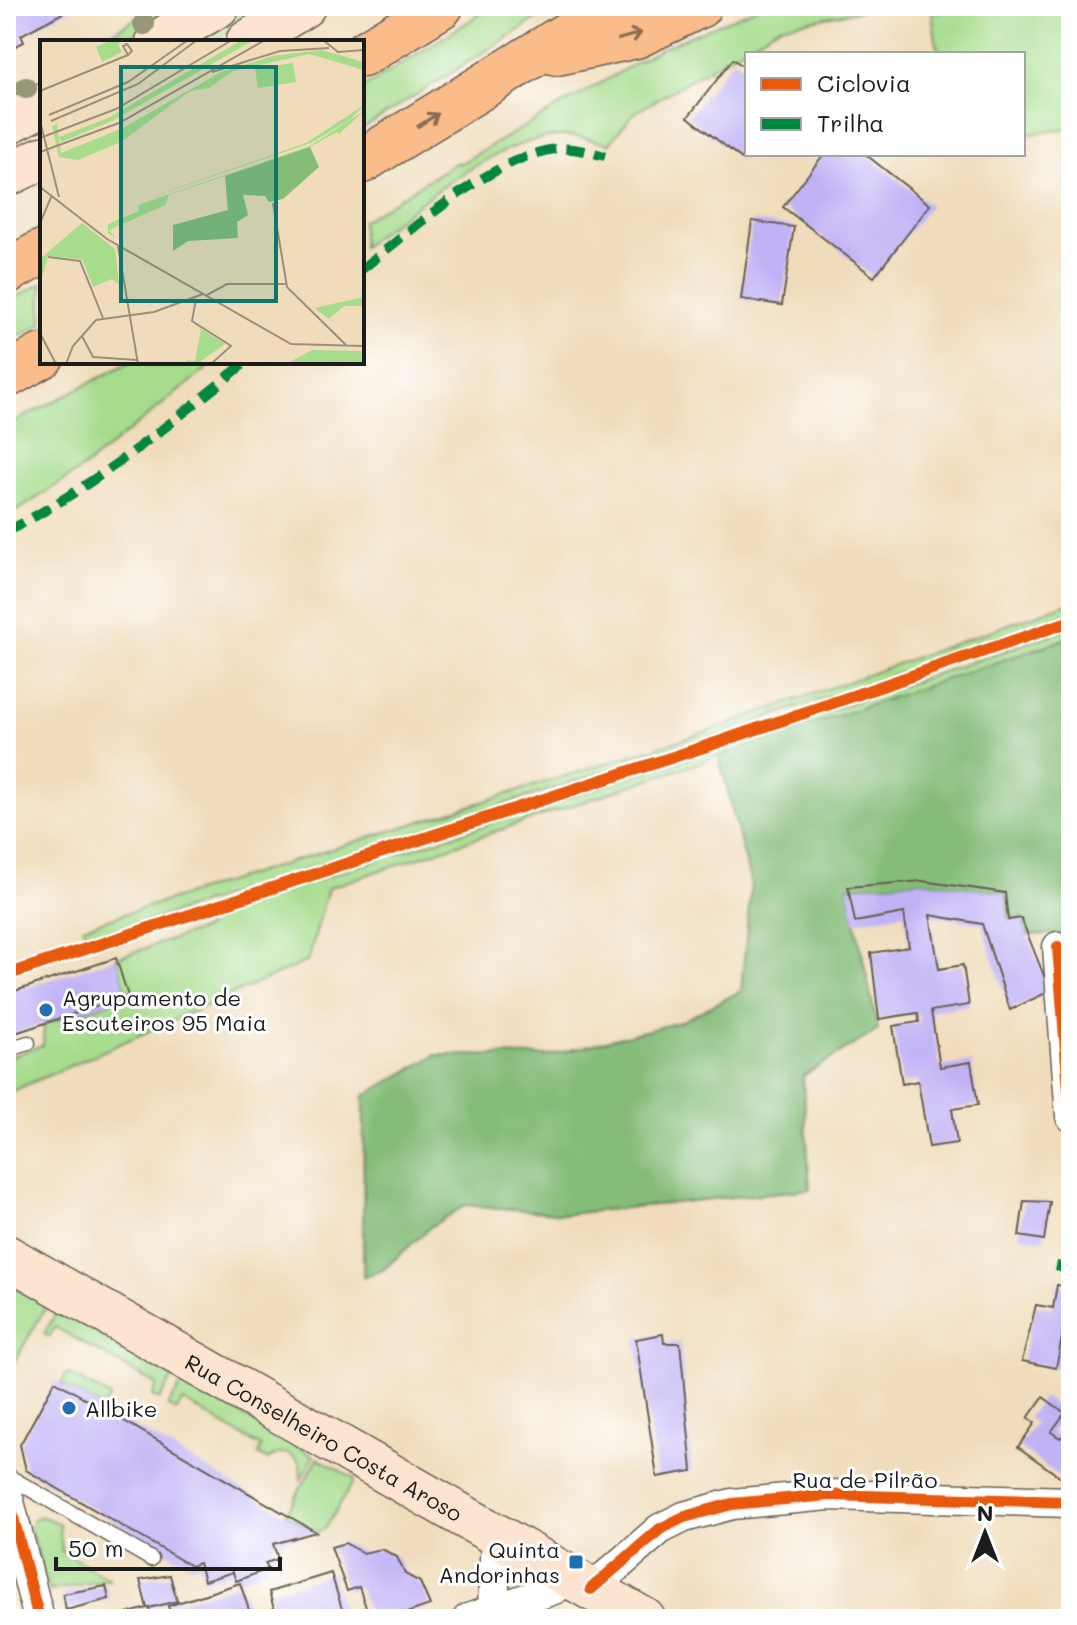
<svg xmlns="http://www.w3.org/2000/svg" width="1077" height="1625" font-family="Mali,sans-serif">
	<style>
		.green { fill: #a6dc8c; stroke: #617c54; stroke-width: 2 }
		.forest { fill: #84bc78; stroke: #506c4a; stroke-width: 2 }
		.building { fill: #c1b2f6 }
		.lines { fill: none; stroke-linecap: round; stroke-linejoin: round }
		.lane-casing { stroke: #665f53; stroke-width: 17 }
		.street-casing { stroke: #665f53; stroke-width: 33 }
		.secondary-casing { stroke: #665f53; stroke-width: 45 }
		.highway-casing { stroke: #665f53; stroke-width: 47 }
		.lane { stroke: #fff; stroke-width: 14 }
		.street { stroke: #fff; stroke-width: 30 }
		.secondary { stroke: #fde4d0; stroke-width: 42 }
		.highway { stroke: #f9bc8a; stroke-width: 44 }
		.quiet { stroke: #00873e; stroke-width: 10; stroke-dasharray: 20 10; stroke-linecap: butt }
		.cycleway-casing { stroke: #fff; stroke-width: 17 }
		.cycleway { stroke: #e8590c; stroke-width: 12 }
		.tree { fill: #969779 }
		.oneway { stroke: #8a6c53 }
		.poi-dot { fill: #1f6fb2; stroke: #fff; stroke-width: 3 }
		.labels { text-anchor: middle; dominant-baseline: central; stroke-width: 6; stroke-linejoin: round; paint-order: stroke }
		.poi-label { font-size: 22px; fill: #1c1c1c; stroke: #fff; text-anchor: start }
		.street-label { font-size: 22px; fill: #1c1c1c; stroke: #fff }
		.inset-road { fill: none; stroke: #9b8f7b; stroke-width: 2 }
		.view { fill: #0f766e; fill-opacity: 0.15; stroke: #0f766e; stroke-width: 4 }
		.inset-edge { fill: none; stroke: #1c1c1c; stroke-width: 4 }
	</style>
	<rect width="100%" height="100%" fill="#fff"/>
	<filter id="ink" filterUnits="userSpaceOnUse"><feTurbulence type="fractalNoise" baseFrequency=".0125" numOctaves="2"/><feDisplacementMap in="SourceGraphic" scale="16" xChannelSelector="R" yChannelSelector="G"/><feConvolveMatrix kernelMatrix="1 2 1 2 8 2 1 2 1" color-interpolation-filters="sRGB"/></filter>
	<filter id="wash" filterUnits="userSpaceOnUse"><feTurbulence type="fractalNoise" baseFrequency=".006" numOctaves="4" result="noise"/><feDisplacementMap in="SourceGraphic" scale="32" xChannelSelector="R" yChannelSelector="G"/><feGaussianBlur stdDeviation="1.8" result="paint"/><feColorMatrix in="noise" values="0 0 0 0 0 0 0 0 0 0 0 0 0 0 0 0 0 1.4 0 .05"/><feComposite in="paint" operator="in"/></filter>
	<g filter="url(#wash)">
		<rect width="100%" height="100%" fill="#f0dcba"/>
		<!-- green -->
		<g class="green">
			<path d="M159 6H183L119 42H94Z"/>
			<path d="M253 6H270L212 42H193Z"/>
			<path d="M493 6H557L362 129V89Z"/>
			<path d="M761 6H883L780 26 633 114 609 144C593 140 577 135 560 136 494 139 413 208 362 247V221L457 162 459 164 662 48Z"/>
			<path d="M975 6H1071V128L1023 135V54H938L932 13Z"/>
			<path d="M42 283V324L6 343V303Z"/>
			<path d="M130 362H215L83 468 6 518V426Z"/>
			<path d="M1071 602V614L714 736 88 941 83 927 709 731Z"/>
			<path d="M1071 628V637L328 888 308 961 6 1094V1058L43 1045 44 1024 128 996 116 958 207 928 203 917 717 749Z"/>
			<path d="M6 1283 47 1305 6 1376Z"/>
			<path d="M57 1311 173 1376 159 1400 152 1396 157 1385 55 1327 49 1337 44 1334Z"/>
			<path d="M67 1373 110 1397 103 1409 61 1384Z"/>
			<path d="M183 1382 314 1456 301 1479 300 1464C292 1451 279 1450 268 1460L258 1454 261 1447 183 1401 176 1411 168 1406Z"/>
			<path d="M318 1458 355 1479 325 1529 316 1532 286 1514Z"/>
			<path d="M41 1516 59 1524 62 1551 109 1579 49 1591 30 1528 33 1520Z"/>
		</g>
		<!-- forest -->
		<path class="forest" d="M1071 637V934L1028 935 1021 918 1008 920 1005 893 922 881 848 887 878 1030 803 1076 810 1189 567 1214 466 1205 430 1227 383 1270 363 1277 364 1096 436 1055 547 1056 680 1022 741 991 751 885 719 756Z"/>
		<g id="blocks">
			<!-- building -->
			<g class="building">
				<path d="M6 6H76L21 35 24 42 6 51V20L11 17Z"/>
				<path d="M733 59 747 69V153L742 159 688 117Z"/>
				<path d="M824 154H865L930 205 874 277 783 207Z"/>
				<path d="M752 221 794 227 782 305 741 299Z"/>
				<path d="M922 881 1005 893 1008 920 1021 918 1050 991 1010 1010 982 924 930 915 939 969 963 965 969 1005 931 1011 940 1067 971 1062 978 1105 952 1109 957 1143 929 1147 918 1081 902 1084 893 1026 919 1022 918 1013 879 1019 871 953 909 947 904 913 855 922 848 887Z"/>
				<path d="M116 958 128 996 6 1036V994Z"/>
				<path d="M1024 1201 1050 1202 1044 1240 1019 1236Z"/>
				<path d="M1057 1285 1071 1287V1329L1064 1327 1056 1368 1022 1361 1036 1305 1053 1308Z"/>
				<path d="M663 1334 664 1343H680L692 1471 657 1477 636 1339Z"/>
				<path d="M55 1381 74 1392 316 1532 273 1544 278 1559 265 1563 268 1569 236 1581 233 1572 204 1581 199 1563 191 1566 26 1470 20 1445Z"/>
				<path d="M1043 1397 1065 1413 1051 1432 1060 1438 1071 1429V1468L1063 1479 1018 1447 1035 1423 1028 1418Z"/>
				<path d="M345 1543 363 1553 382 1549 397 1557 405 1574 420 1582 430 1605 389 1619H370L359 1587 347 1591 331 1547Z"/>
				<path d="M331 1573 345 1619H277L269 1592Z"/>
				<path d="M170 1575 177 1601 149 1608 152 1619H108L147 1608 140 1580Z"/>
				<path d="M240 1583 252 1619H172L168 1606Z"/>
				<path d="M106 1586 109 1599 66 1610 63 1594Z"/>
			</g>
		</g>
	</g>
	<g filter="url(#ink)">
		<use href="#blocks" fill-opacity="0" stroke="#665f53" stroke-width="2"/>
		<g class="lines">
			<!-- lane casing -->
			<g class="lane-casing">
				<g id="lane">
					<path d="M6 1050 28 1043"/>
					<path d="M6 1475 151 1559"/>
				</g>
			</g>
			<!-- street casing -->
			<g class="street-casing">
				<g id="street">
					<path d="M1058 947 1071 1116"/>
					<path d="M6 1490 39 1619"/>
					<path d="M591 1589 660 1529 684 1517 732 1504 829 1495 1071 1502"/>
					<path d="M493 1611 496 1535"/>
					<path d="M468 1619 554 1589 572 1578"/>
				</g>
			</g>
			<!-- secondary casing -->
			<g class="secondary-casing">
				<g id="secondary">
					<path d="M157 42 218 6"/>
					<path d="M247 42 304 6"/>
					<path d="M6 124 42 105"/>
					<path d="M6 176 42 158"/>
					<path id="s1" d="M6 1256 644 1619"/>
				</g>
			</g>
			<!-- highway casing -->
			<g class="highway-casing">
				<g id="highway">
					<path d="M557 53 636 36 699 6"/>
					<path d="M362 55 441 6"/>
					<path d="M362 161 613 6"/>
					<path d="M6 272 42 252"/>
					<path d="M6 376 42 356"/>
				</g>
			</g>
			<!-- lane -->
			<use href="#lane" class="lane"/>
			<!-- street -->
			<use href="#street" class="street"/>
			<!-- secondary -->
			<use href="#secondary" class="secondary"/>
			<!-- highway -->
			<use href="#highway" class="highway"/>
			<!-- quiet -->
			<g class="quiet">
				<path d="M362 269C411 231 493 156 556 149 573 147 589 152 605 156"/>
				<path d="M6 532C95 486 169 425 246 362"/>
				<path d="M1056 1266 1071 1269"/>
			</g>
			<!-- cycleway casing -->
			<g class="cycleway-casing">
				<g id="cycleway">
					<path d="M1058 947 1071 1116"/>
					<path d="M6 975 716 743 1071 621"/>
					<path d="M6 1490 39 1619"/>
					<path d="M591 1589 660 1529 684 1517 732 1504 829 1495 1071 1502"/>
				</g>
			</g>
			<!-- cycleway -->
			<use href="#cycleway" class="cycleway"/>
		</g>
		<!-- trees -->
		<g class="tree">
			<circle cx="144" cy="24" r="11"/>
			<circle cx="26" cy="88" r="11"/>
		</g>
		<!-- one-way arrows -->
		<defs><path id="oneway-shaft" d="M-6 0H5M1.5-3L5.5 0L1.5 3" fill="none" stroke-width="1.6" stroke-linecap="round" stroke-linejoin="round" transform="scale(2)"/></defs>
		<g class="oneway">
			<use href="#oneway-shaft" transform="translate(630 36) rotate(-16)"/>
			<use href="#oneway-shaft" transform="translate(428 120) rotate(-32)"/>
		</g>
	</g>
	<!-- markers -->
	<g class="poi-dot">
		<circle cx="46" cy="1010" r="8"/>
		<circle cx="69" cy="1408" r="8"/>
		<rect x="568" y="1554" width="16" height="16" rx="4"/>
	</g>
	<g class="labels">
		<!-- poi labels -->
		<g class="poi-label">
			<text x="62" y="997">Agrupamento de<tspan x="62" dy="25">Escuteiros 95 Maia</tspan></text>
			<text x="85" y="1408">Allbike</text>
			<text x="560" y="1549" text-anchor="end">Quinta<tspan x="560" dy="25">Andorinhas</tspan></text>
		</g>
		<!-- street labels -->
		<g class="street-label">
			<text stroke="none"><textPath href="#s1" startOffset="366">Rua Conselheiro Costa Aroso</textPath></text>
			<text x="865" y="1479">Rua de Pilrão</text>
		</g>
	</g>
	<!-- overview -->
	<g transform="translate(40 40)">
		<rect width="324" height="324" fill="#f0dcba"/>
		<path d="M71 0H83L78 4 82 12 62 22 56 7ZM202 0H214L72 81 21 102 19 97 68 78ZM281 10 324 22V30L269 14 193 31 169 48 150 51 81 102 38 120 19 117 12 86 17 84 21 113 83 88 181 32 233 16ZM253 23 256 42 218 48 215 29ZM324 65 311 79 271 103 94 163 266 103ZM324 71 299 94 297 92 270 107 129 155 125 165 69 190 76 198 68 193V184L99 171 98 165 270 106ZM42 183 75 209 79 244 72 239 53 247 42 219 8 216 0 244V219ZM324 257V266H304L289 279 274 268ZM155 285 185 304 157 324H148L146 320 155 321 161 290ZM272 310 324 311V324H246Z" fill="#a6dc8c"/>
		<path d="M270 107 279 127 243 159 229 162 225 156 203 155 208 175 197 182 198 198 148 201 133 211V185L188 170 185 136Z" fill="#84bc78"/>
		<path class="inset-road" d="M283 0 298 12 324 10M87 4 92 11 88 15 83 6ZM172 32 240 11 289 8M0 51 88 15M9 75 88 42 148 0M0 81 19 157M11 81 98 44 157 0M0 98 76 69 192 0M0 112 79 83 225 0M0 147 67 199 251 304 324 306M233 163 247 247 307 306M0 183 12 155M78 206 98 324M8 217 40 221 63 278M167 255 187 244H246M156 259 152 281 191 306 171 324M0 293 16 324M42 296 53 317 97 320M26 324 33 306 56 280 114 272 163 254"/>
		<path class="view" d="M81 27H236V261H81Z"/>
		<rect width="324" height="324" class="inset-edge"/>
	</g>
	<!-- margin -->
	<rect width="1077" height="1625" fill="none" stroke="#fff" stroke-width="32"/>
	<!-- legend -->
	<rect x="745" y="52" width="280" height="104" fill="#ffffff" stroke="#a4a4a4" stroke-width="2"/>
	<rect x="761" y="78" width="40" height="12" fill="#e8590c" stroke="#a4a4a4" stroke-width="2"/>
	<text x="817" y="92" font-size="24" fill="#1c1c1c">Ciclovia</text>
	<rect x="761" y="118" width="40" height="12" fill="#00873e" stroke="#a4a4a4" stroke-width="2"/>
	<text x="817" y="132" font-size="24" fill="#1c1c1c">Trilha</text>
	<!-- north arrow -->
	<g transform="translate(985 1533)" stroke="#ffffff" stroke-width="6" paint-order="stroke">
	<path d="M0-6L14 30L0 20L-14 30Z" fill="#1c1c1c"/>
	<text y="-12" font-size="22" font-weight="bold" text-anchor="middle" fill="#1c1c1c">N</text>
	</g>
	<!-- scale -->
	<path d="M56 1557v12h224v-12" fill="none" stroke="#1c1c1c" stroke-width="4"/>
	<text x="68" y="1557" font-size="24" fill="#1c1c1c" stroke="#ffffff" stroke-width="6" paint-order="stroke">50 m</text>
</svg>
